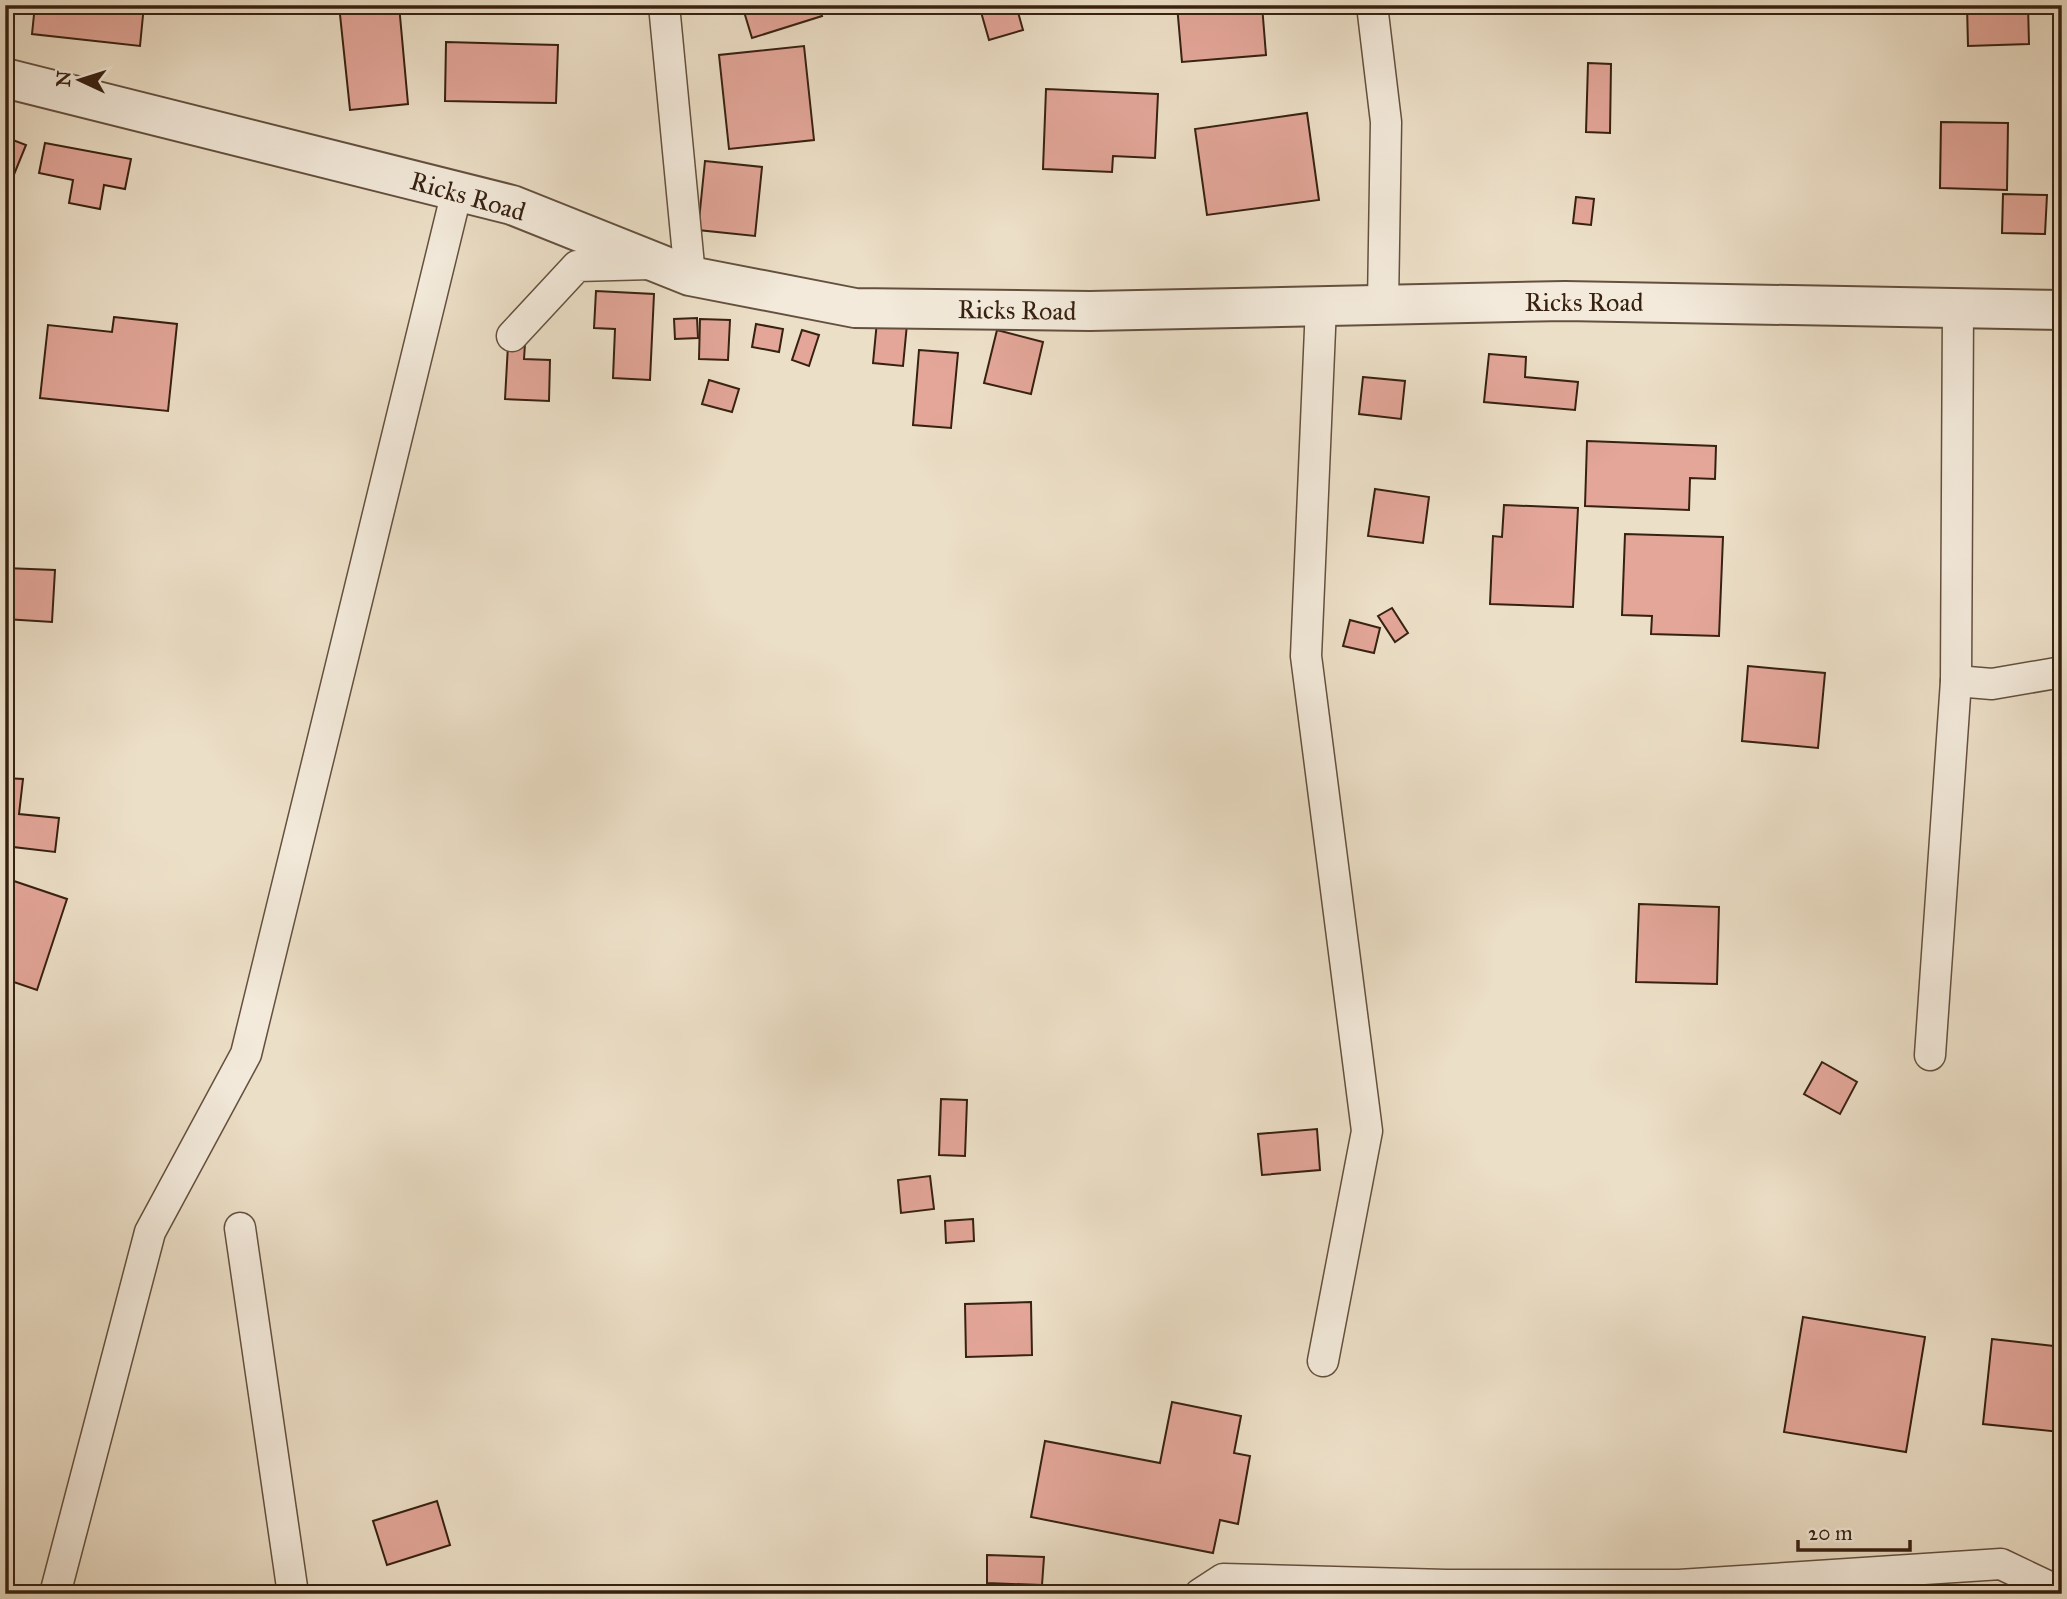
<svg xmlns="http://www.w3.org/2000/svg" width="2067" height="1599" font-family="'IM FELL Great Primer',serif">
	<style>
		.building { fill: #e3a699; stroke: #372111; stroke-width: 2 }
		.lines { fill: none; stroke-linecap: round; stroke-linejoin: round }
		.minor-casing { stroke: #64503e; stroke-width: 33 }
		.tertiary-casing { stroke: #64503e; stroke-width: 42 }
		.minor { stroke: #f3eadb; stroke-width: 30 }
		.tertiary { stroke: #f3eadb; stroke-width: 38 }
		.labels { text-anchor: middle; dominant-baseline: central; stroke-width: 7; stroke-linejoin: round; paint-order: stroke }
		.street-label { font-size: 26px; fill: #372111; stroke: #f3eadb }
	</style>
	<rect width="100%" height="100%" fill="#ecdfc7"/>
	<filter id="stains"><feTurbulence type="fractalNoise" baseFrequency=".00286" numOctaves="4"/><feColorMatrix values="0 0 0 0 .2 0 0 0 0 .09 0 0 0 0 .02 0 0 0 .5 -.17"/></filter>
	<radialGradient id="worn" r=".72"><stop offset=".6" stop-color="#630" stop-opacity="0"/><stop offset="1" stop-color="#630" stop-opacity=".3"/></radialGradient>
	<!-- building -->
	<g class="building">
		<path d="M35 5H144L140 46 32 34Z"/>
		<path d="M339 5H399L408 104 350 110Z"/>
		<path d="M742 5H818L822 16 752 38Z"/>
		<path d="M979 5H1016L1023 30 989 40Z"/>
		<path d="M1177 5H1262L1266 55 1182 62Z"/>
		<path d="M1967 5H2028L2029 44 1968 46Z"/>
		<path d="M446 42 558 45 556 103 445 101Z"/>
		<path d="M804 46 814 140 729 149 719 55Z"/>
		<path d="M1588 63 1611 64 1610 133 1586 132Z"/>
		<path d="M1046 89 1158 94 1155 158 1113 156 1112 172 1043 169Z"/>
		<path d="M1307 113 1319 200 1207 215 1195 129Z"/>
		<path d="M1941 122 2008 123 2007 190 1940 188Z"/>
		<path d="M5 137 26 145 13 177 5 174Z"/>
		<path d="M45 143 131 159 125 189 104 185 100 209 69 203 73 180 39 173Z"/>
		<path d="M705 161 762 167 755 236 698 230Z"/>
		<path d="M2003 194 2047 195 2045 234 2002 233Z"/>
		<path d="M1576 197 1594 199 1591 225 1573 223Z"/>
		<path d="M596 291 654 294 650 380 613 378 615 329 594 328Z"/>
		<path d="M114 317 177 324 168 411 40 398 48 325 112 332Z"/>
		<path d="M697 318 698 338 675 339 674 319Z"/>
		<path d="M700 319 730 320 728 360 699 359Z"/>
		<path d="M877 321 907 324 903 366 873 363Z"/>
		<path d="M756 324 783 329 779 352 752 347Z"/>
		<path d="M509 327 526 328 524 359 550 360 549 401 505 399Z"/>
		<path d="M802 330 819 335 809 366 792 360Z"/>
		<path d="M997 330 1043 342 1031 394 984 383Z"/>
		<path d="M919 350 958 353 951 428 913 425Z"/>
		<path d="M1489 354 1526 357 1525 377 1578 382 1575 410 1484 402Z"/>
		<path d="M1363 377 1405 381 1401 419 1359 414Z"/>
		<path d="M709 380 739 389 732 412 702 404Z"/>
		<path d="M1587 441 1716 446 1715 479 1690 478 1689 510 1585 506Z"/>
		<path d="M1375 489 1429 497 1423 543 1368 536Z"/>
		<path d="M1504 505 1578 508 1573 607 1490 604 1493 536 1502 537Z"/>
		<path d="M1625 534 1723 537 1719 636 1651 634 1652 616 1622 615Z"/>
		<path d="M5 568 55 570 52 622 5 619Z"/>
		<path d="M1392 608 1408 633 1395 642 1378 616Z"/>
		<path d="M1350 620 1380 628 1374 653 1343 646Z"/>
		<path d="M1748 666 1825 673 1818 748 1742 741Z"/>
		<path d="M5 778 23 779 19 814 59 818 55 852 5 846Z"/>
		<path d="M5 878 67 899 37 990 5 979Z"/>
		<path d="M1639 904 1719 907 1717 984 1636 982Z"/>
		<path d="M1822 1062 1857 1082 1840 1114 1804 1094Z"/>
		<path d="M941 1099 967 1100 965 1156 939 1155Z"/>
		<path d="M1317 1129 1320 1170 1262 1175 1258 1134Z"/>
		<path d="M930 1176 934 1209 901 1213 898 1180Z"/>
		<path d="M973 1219 974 1241 946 1243 945 1221Z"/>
		<path d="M1031 1302 1032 1355 966 1357 965 1304Z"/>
		<path d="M1803 1317 1925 1337 1906 1452 1784 1432Z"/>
		<path d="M1992 1339 2062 1347 2060 1432 1983 1424Z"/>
		<path d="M1172 1402 1241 1416 1234 1453 1250 1456 1238 1524 1220 1520 1213 1553 1031 1517 1045 1441 1160 1463Z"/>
		<path d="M437 1501 450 1545 387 1565 373 1521Z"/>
		<path d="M987 1555 1044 1557 1042 1585 987 1583Z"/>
	</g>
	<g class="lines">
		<!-- minor casing -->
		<g class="minor-casing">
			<g id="minor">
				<path d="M664 5 690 276"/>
				<path d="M1372 5 1386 122 1383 304"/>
				<path d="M1321 306 1306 656 1367 1131 1323 1361"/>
				<path d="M512 336 577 266 651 264"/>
				<path d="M1956 681 1992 684 2062 672"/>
				<path d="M1930 1055 1956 681 1958 308"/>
				<path d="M240 1228 293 1594"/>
				<path d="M55 1594 150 1232 246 1054 457 191"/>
				<path d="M1200 1594 1223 1579 1446 1585H1679L2001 1564 2062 1593"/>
			</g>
		</g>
		<!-- tertiary casing -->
		<g class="tertiary-casing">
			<path id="tertiary" d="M5 78 512 205 690 276 855 308 1090 311 1565 301 2062 310"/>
		</g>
		<!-- minor -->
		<use href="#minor" class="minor"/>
		<!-- tertiary -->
		<use href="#tertiary" class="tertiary"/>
	</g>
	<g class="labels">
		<!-- street labels -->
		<g class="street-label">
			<text transform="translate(468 196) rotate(16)">Ricks Road</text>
			<text x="1584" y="302">Ricks Road</text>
			<text transform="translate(1017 310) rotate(1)">Ricks Road</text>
		</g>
	</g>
	<!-- margin -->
	<rect width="2067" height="1599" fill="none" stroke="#ecdfc7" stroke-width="28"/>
	<rect x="7" y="7" width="2053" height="1585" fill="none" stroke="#372111" stroke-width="3.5"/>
	<rect x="14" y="14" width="2039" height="1571" fill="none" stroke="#372111" stroke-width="2"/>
	<!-- north arrow -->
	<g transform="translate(80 80) rotate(274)" stroke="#f3eadb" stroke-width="5" paint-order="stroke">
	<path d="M0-5L12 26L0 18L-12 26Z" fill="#372111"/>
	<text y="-10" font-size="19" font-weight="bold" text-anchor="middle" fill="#372111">N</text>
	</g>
	<!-- scale -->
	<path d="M1798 1540v10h112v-10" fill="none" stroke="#372111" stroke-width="3.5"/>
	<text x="1808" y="1540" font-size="21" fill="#372111" stroke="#f3eadb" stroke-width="5" paint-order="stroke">20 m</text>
	<rect width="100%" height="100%" filter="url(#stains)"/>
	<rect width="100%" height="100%" fill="url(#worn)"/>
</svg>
